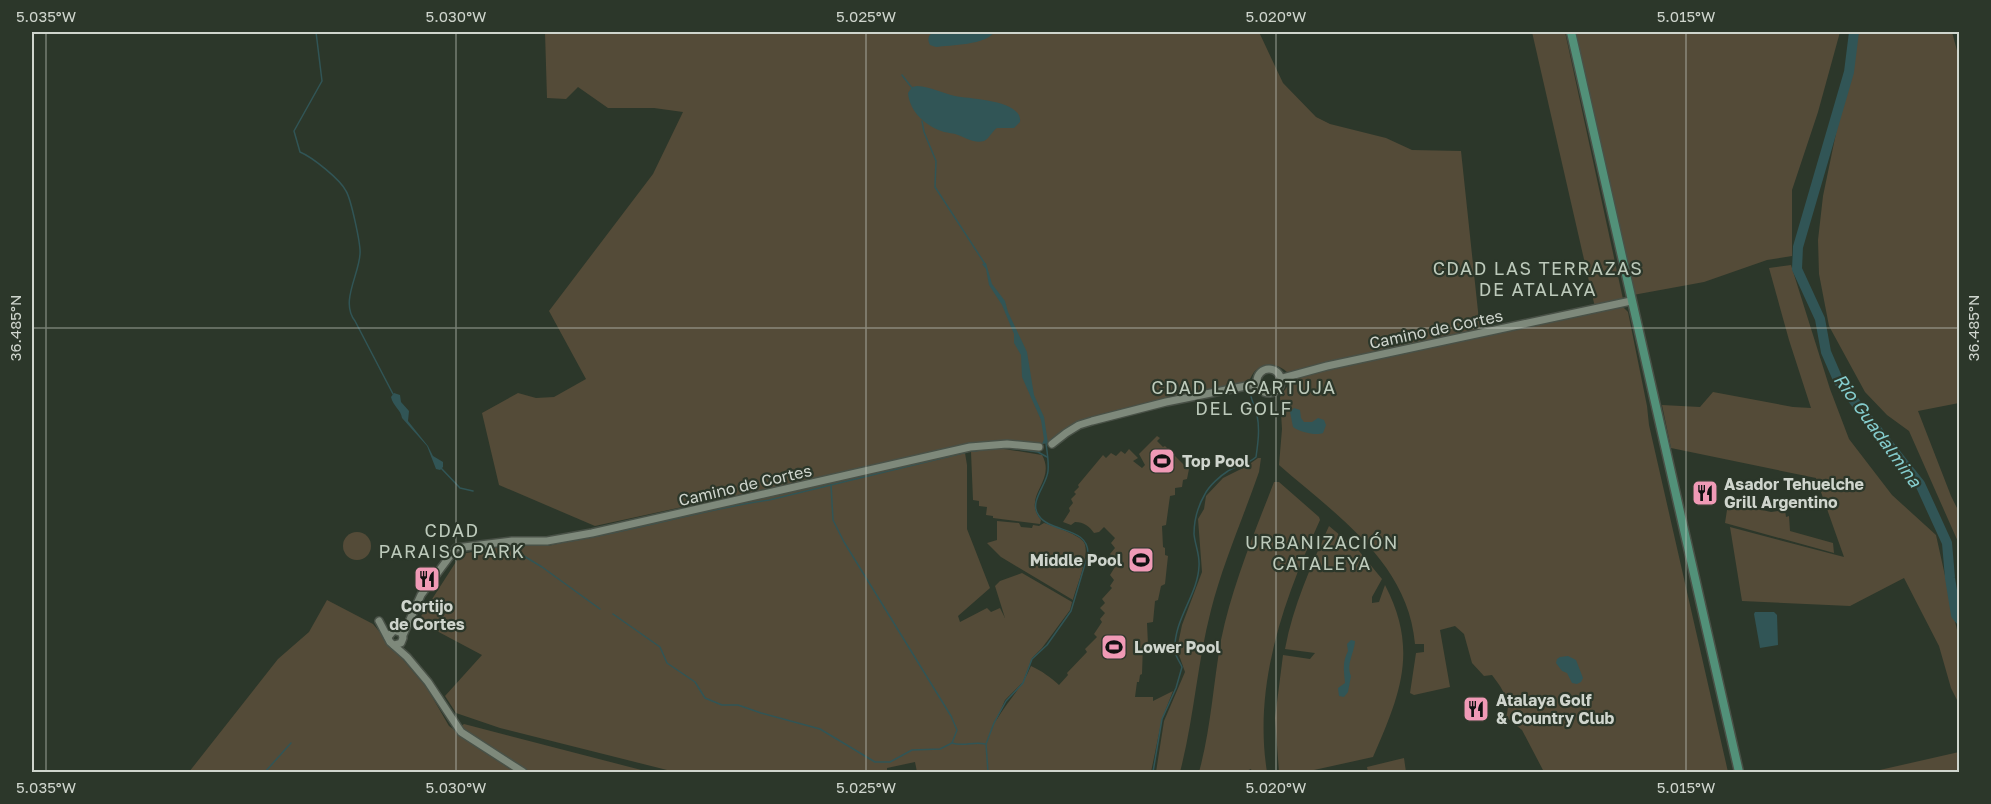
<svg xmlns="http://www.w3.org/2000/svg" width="1991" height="804" font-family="'Golos Text',sans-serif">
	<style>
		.green { fill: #544b38 }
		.water { fill: #315556 }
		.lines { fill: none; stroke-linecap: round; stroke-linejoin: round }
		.stream { stroke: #315556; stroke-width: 1.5 }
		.river { stroke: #315556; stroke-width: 10 }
		.minor-casing { stroke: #495147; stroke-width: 10 }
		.major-casing { stroke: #495147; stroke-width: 11 }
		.minor { stroke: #7e897b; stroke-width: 7 }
		.major { stroke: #529179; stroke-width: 8 }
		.ticks { fill: none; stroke: #cfd5cd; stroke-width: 1.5; stroke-opacity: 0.45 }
		.labels { text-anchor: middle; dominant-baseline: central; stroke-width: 4.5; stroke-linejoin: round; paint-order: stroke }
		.street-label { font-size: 16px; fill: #cfd5cd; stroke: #2c372a }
		.poi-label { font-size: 16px; font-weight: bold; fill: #cfd5cd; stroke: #2c372a; text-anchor: start }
		.neighbourhood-label { font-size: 18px; letter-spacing: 1.5px; fill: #bdcabb; stroke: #2c372a }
		.water-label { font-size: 18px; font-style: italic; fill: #85cdce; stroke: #2c372a }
		.neatline { fill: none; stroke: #cfd5cd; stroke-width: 2 }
		.ticks-label { font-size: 15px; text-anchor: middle; fill: #cfd5cd }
	</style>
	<rect width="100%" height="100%" fill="#2c372a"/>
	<!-- green -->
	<g class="green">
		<path d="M545 32H1259L1283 83 1316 117 1330 124 1386 138 1412 150 1461 151 1480 330 1288 373C1279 364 1265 361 1255 371 1251 375 1251 380 1246 383L1081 421 1048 443 1035 445 997 441 981 442 595 526 499 485 482 413 518 393 536 398 554 397 586 379 549 311 653 174 683 112 654 108H608L578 87 566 99 547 98Z"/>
		<path d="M1532 32H1565L1623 299 1595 306 1594 303Z"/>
		<path d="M1575 32H1840L1818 112 1792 190V256L1767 260 1704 282 1633 295Z"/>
		<path d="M1857 32H1952L1959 58V403L1918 411 1951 496 1959 512V544L1909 431 1887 415 1865 392 1829 326 1819 274 1818 240 1823 196Z"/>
		<path d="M1791 265 1830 389 1849 439 1892 495 1936 535 1959 639V704L1951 688 1939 646 1904 578 1850 606 1742 601 1730 527 1844 557 1816 478 1671 448 1662 405 1700 407 1713 392 1793 407 1811 408 1789 340 1769 268Z"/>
		<path d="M1620 307 1624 308 1628 312 1647 406 1649 425 1728 772H1544L1522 730 1506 717C1512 701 1501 687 1492 675L1484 676 1472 663 1464 634 1455 626 1440 630 1450 687 1414 695 1410 693 1416 653 1424 652V644H1415C1408 562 1336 515 1279 465L1282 429 1280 397 1293 378 1387 356Z"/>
		<path d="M1157 436 1160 438 1157 441 1163 447 1165 446 1184 465 1188 462 1190 464 1187 479 1183 480 1182 487 1175 488V495L1170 496 1166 525 1162 526 1163 547 1165 548V555L1168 556 1165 584 1161 586 1158 600 1155 601 1153 622 1147 623 1148 645H1143L1142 674 1140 675 1139 682H1137L1135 697H1153V701L1173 691 1162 719 1151 772H917L915 762 887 768V772H675L500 728 456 713 445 696 482 655 418 621 461 554 513 545 548 546 965 453 967 465V529L990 588 958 616 960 622 987 608 991 612 1000 608 1005 618 995 586 1000 581 1022 573 1072 602 1070 610 1042 648 1032 658 1023 682 1005 700 996 721C1008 700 1022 688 1031 666 1042 671 1050 677 1059 685L1068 675 1067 673 1087 652 1085 649 1097 637 1094 634 1102 622 1100 619 1105 613 1100 608 1105 603 1102 599 1112 588 1110 586 1114 580 1110 575 1118 562 1110 554 1115 548 1111 543 1115 538 1104 527 1099 532 1094 533C1089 526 1084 522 1075 522L1071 525 1063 522 1070 511 1069 508 1073 503 1071 499 1076 494 1074 492 1079 487 1078 485 1103 455 1106 458 1111 453 1116 456 1121 451 1125 454 1129 449 1138 458 1133 461 1142 468 1145 465 1139 454Z"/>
		<path d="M998 448 1042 455C1057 482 1021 495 1041 520L1040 524 993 518V516L986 515 987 507 979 506V501L973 500 971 452Z"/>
		<path d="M1258 458H1261L1259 472C1243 518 1223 563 1211 610 1197 664 1194 719 1180 772H1156L1164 721 1185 672 1179 655 1178 644 1182 625 1202 572 1198 519 1204 509 1206 496 1223 478 1247 466Z"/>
		<path d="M1274 482H1279L1319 517 1320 520C1284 599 1253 684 1267 772H1252L1251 769 1244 772H1199C1211 729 1213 685 1221 640 1232 586 1254 534 1274 482Z"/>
		<path d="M1744 506 1771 512 1785 510 1786 517 1789 516 1790 531 1833 543 1834 553 1725 523 1727 510Z"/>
		<path d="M997 521 1019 523 1021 527 1032 528 1033 525 1039 526 1044 523C1053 526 1077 534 1083 541 1092 551 1076 587 1073 600L1001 557 987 543 997 540Z"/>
		<path d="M1329 526 1359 551 1382 579 1372 597V603L1379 602 1385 585C1419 650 1400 695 1373 757L1305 772H1279L1275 718 1283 655 1310 659 1315 653 1285 649C1293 606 1311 566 1329 526Z"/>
		<circle cx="357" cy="546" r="14"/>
		<path d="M327 600 373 624 427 688 449 726 514 772H189L278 659 309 632Z"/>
		<path d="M464 724 649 772H530L465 730 461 726Z"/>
		<path d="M1959 752V772H1871Z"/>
		<path d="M1404 758 1406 772H1368L1367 767Z"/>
	</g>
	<!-- water -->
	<g class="water">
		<path d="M934 32H994C987 45 950 45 936 47L930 45C927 39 928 35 934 32Z"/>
		<path d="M917 86C931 87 942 93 955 96 970 99 1023 100 1020 122L1014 128H997C992 131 990 138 984 141 975 144 966 138 958 135 953 133 948 133 944 132 926 126 910 113 908 93L912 87Z"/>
		<path d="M986 263 992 284 1005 301 1008 312 1027 352 1034 395 1044 417 1048 443 1042 444 1044 439 1041 420 1022 377 1021 355 1014 343V334L1002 305 989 285 986 269 982 264Z"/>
		<path d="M394 393 400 395 401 402 409 411 408 421 428 446 433 456 443 462V467L440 470 436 469 427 446 402 418C401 410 393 406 391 397Z"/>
		<path d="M1294 408 1300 410 1301 418 1304 422H1312L1318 418 1324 420 1326 425 1323 433C1316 436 1300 432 1293 427L1290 412Z"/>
		<path d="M1755 612H1774L1777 615 1778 645 1760 648 1754 614Z"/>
		<path d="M1351 640 1355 641C1354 654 1346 664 1351 676L1348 692 1344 697 1339 696 1338 688 1345 683C1344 670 1342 663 1348 651L1347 644Z"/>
		<path d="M1568 656 1576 660 1583 678 1581 682 1577 684 1572 683 1567 673 1562 671 1556 663 1557 659 1560 657Z"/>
	</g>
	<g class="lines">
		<!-- stream -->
		<g class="stream">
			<path d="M316 32 322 81 294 131 300 152C312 157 340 179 346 191 351 199 361 245 360 254 359 275 340 302 355 321L393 394"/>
			<path d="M902 75 912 88"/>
			<path d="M922 121 924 132 936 161 935 187 985 264"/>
			<path d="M1003 447 1038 452 1047 457"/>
			<path d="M973 451 981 450"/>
			<path d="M441 468 460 488 473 491"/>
			<path d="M831 485 833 520 844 542 951 716 957 730 952 743"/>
			<path d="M557 543C628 533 698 510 769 500L967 452"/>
			<path d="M509 547 542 567 600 609"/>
			<path d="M613 614 660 647 667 663 695 682 705 698 722 705H738L761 713 820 729 875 762H890L912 750 940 749 952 743C964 747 974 741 985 744"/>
			<path d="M265 772 291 743"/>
			<path d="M988 772 986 744 994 723 1006 701 1023 683 1032 659 1047 645 1071 611 1088 554C1089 527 1051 533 1039 516 1028 502 1047 485 1048 471 1049 462 1047 452 1046 443"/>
			<path d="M1153 772 1162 719 1176 688 1182 667C1180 662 1175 656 1175 651 1173 620 1198 595 1199 566 1200 555 1195 545 1194 534 1194 521 1198 506 1205 494 1209 486 1220 476 1228 471 1237 465 1247 465 1256 457 1258 443 1260 429 1257 415 1255 407 1251 400 1250 391"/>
		</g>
		<!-- river -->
		<path class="river" d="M1854 32 1849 72 1798 247 1797 269 1820 319 1826 352 1839 382 1920 484 1947 543 1950 578 1956 615 1960 620"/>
		<!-- minor casing -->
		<g class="minor-casing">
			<g id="minor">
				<circle cx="1269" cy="381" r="12"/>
				<path d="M1283 378 1327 366 1631 301"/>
				<path d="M1052 444 1066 433 1079 425 1092 421 1166 402 1256 384"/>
				<path d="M379 621 390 642 407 657 428 682 461 732 523 772"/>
				<path d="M403 635 421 595 456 548 512 541H547L592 533 970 447 1007 444 1039 447"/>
				<path d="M388 637 394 630 402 633 403 638 401 643 394 645"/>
			</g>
		</g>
		<!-- major casing -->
		<g class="major-casing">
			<path id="major" d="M1571 32 1739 772"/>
		</g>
		<!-- minor -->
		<use href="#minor" class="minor"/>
		<!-- major -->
		<use href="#major" class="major"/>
	</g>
	<!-- ticks -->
	<path class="ticks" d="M46 32V772M456 32V772M866 32V772M1276 32V772M1686 32V772M32 328H1960"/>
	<!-- icons -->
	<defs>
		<g id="stadium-square" transform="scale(1.35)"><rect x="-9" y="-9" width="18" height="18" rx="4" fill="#f09ab6" stroke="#2c372a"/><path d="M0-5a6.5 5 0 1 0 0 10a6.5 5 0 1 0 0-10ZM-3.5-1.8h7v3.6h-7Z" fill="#111"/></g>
		<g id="restaurant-square" transform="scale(1.35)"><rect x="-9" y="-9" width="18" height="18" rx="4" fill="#f09ab6" stroke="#2c372a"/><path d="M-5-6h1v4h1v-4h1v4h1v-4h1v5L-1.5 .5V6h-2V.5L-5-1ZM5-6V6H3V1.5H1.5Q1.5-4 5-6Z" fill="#111"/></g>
	</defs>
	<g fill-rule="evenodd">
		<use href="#stadium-square" x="1162" y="461"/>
		<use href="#restaurant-square" x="1705" y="493"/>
		<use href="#stadium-square" x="1141" y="560"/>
		<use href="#restaurant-square" x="427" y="579"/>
		<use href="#stadium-square" x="1114" y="647"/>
		<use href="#restaurant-square" x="1476" y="709"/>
	</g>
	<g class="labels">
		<!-- street labels -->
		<g class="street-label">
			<text transform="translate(1436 329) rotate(-12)">Camino de Cortes</text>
			<text transform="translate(745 485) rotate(-13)">Camino de Cortes</text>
		</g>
		<!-- poi labels -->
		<g class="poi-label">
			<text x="1182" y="461">Top Pool</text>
			<text x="1724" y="484">Asador Tehuelche<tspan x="1724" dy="18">Grill Argentino</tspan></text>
			<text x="1122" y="560" text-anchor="end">Middle Pool</text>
			<text x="427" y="606" text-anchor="middle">Cortijo<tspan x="427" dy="18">de Cortes</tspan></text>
			<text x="1134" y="647">Lower Pool</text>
			<text x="1496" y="700">Atalaya Golf<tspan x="1496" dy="18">&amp; Country Club</tspan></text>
		</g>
		<!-- neighbourhood labels -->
		<g class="neighbourhood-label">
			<text x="1538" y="268">CDAD LAS TERRAZAS<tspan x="1538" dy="21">DE ATALAYA</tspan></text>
			<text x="1244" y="387">CDAD LA CARTUJA<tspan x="1244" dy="21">DEL GOLF</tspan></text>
			<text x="452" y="530">CDAD<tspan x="452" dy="21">PARAISO PARK</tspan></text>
			<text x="1322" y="542">URBANIZACIÓN<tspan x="1322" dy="21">CATALEYA</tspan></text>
		</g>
		<!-- water labels -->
		<g class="water-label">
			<text transform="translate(1878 430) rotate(54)">Rio Guadalmina</text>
		</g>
	</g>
	<!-- border -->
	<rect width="1991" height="804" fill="none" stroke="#2c372a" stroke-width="66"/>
	<rect x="33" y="33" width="1925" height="738" class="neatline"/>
	<g class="ticks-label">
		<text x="46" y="22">5.035°W</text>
		<text x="456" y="22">5.030°W</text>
		<text x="866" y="22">5.025°W</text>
		<text x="1276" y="22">5.020°W</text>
		<text x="1686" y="22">5.015°W</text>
		<text transform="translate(16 328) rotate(-90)" y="5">36.485°N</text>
		<text transform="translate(1974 328) rotate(-90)" y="5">36.485°N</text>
		<text x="46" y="793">5.035°W</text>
		<text x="456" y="793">5.030°W</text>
		<text x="866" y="793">5.025°W</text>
		<text x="1276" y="793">5.020°W</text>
		<text x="1686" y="793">5.015°W</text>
	</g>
</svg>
